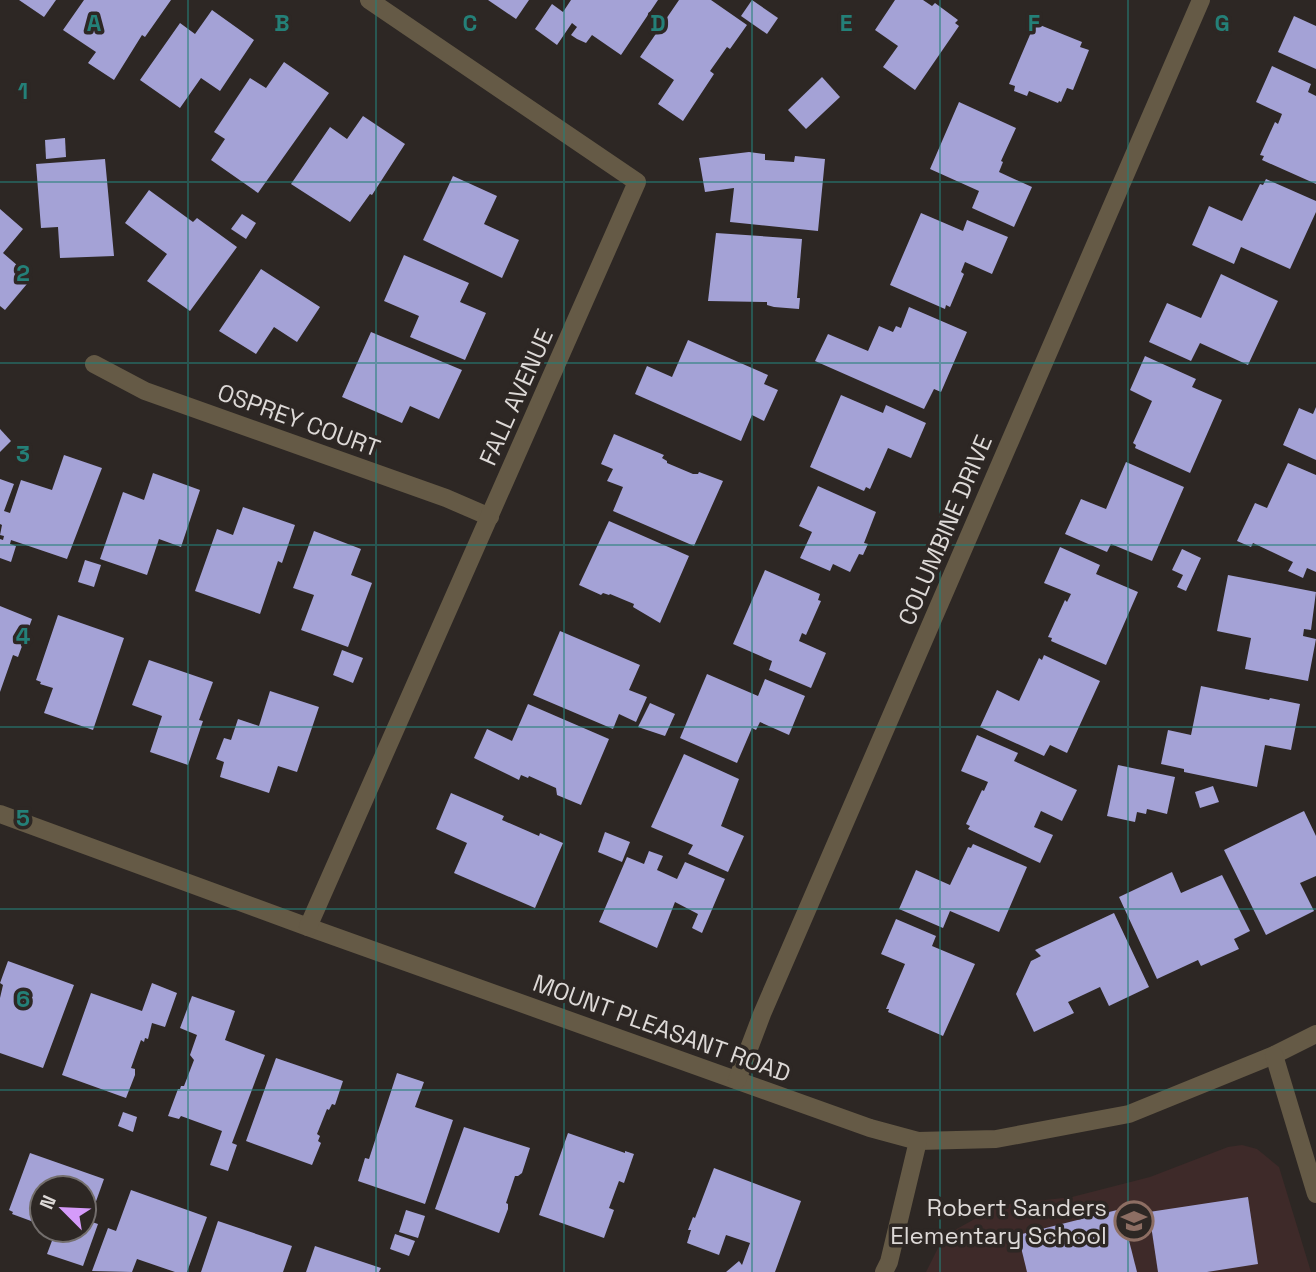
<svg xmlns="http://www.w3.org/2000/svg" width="1316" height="1272" font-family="'Space Grotesk',sans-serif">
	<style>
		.education { fill: #3e2a29 }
		.building { fill: #a4a2d6 }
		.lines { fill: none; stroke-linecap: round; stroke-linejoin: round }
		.minor { stroke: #655a46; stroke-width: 18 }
		.grid { fill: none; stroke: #248078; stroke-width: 2; stroke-opacity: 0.55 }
		.labels { text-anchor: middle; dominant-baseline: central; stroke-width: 7; stroke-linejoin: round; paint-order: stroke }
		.street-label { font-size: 24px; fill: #ddd9d7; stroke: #2d2724 }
		.poi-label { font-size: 24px; fill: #ddd9d7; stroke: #2d2724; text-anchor: end }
		.grid-label { font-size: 23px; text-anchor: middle; font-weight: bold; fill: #248078; stroke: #2d2724; stroke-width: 7; stroke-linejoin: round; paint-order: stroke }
	</style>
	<rect width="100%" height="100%" fill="#2d2724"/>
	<!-- education -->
	<path class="education" d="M1242 1145 1257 1149 1279 1167 1311 1272H926L944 1236 1000 1205 1072 1197 1150 1177 1228 1147Z"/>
	<!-- building -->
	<g class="building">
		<path d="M19 0H56L44 17Z"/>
		<path d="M84 0H171L145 37 142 35 114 80 88 63 96 52 63 30Z"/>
		<path d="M488 0H529L516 19Z"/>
		<path d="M571 0H658L621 55 592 35 586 43 577 39 571 35 577 27 572 23 557 45 535 29 552 4 563 12Z"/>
		<path d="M679 0H711L747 25 730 49 727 47 710 71 714 74 683 121 658 104 674 80 640 57Z"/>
		<path d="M752 0 778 18 767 34 741 16Z"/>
		<path d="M895 0H923L932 6 935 3 958 20 955 23 959 26 915 90 883 67 898 46 875 30Z"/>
		<path d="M212 10 254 40 220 91 201 78 180 108 140 80 180 23 195 34Z"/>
		<path d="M1294 16 1316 26V69L1278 52Z"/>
		<path d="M1035 23 1082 42 1080 47 1089 50 1073 90 1067 88 1061 102 1059 101 1058 103 1029 91 1027 96 1014 91 1015 86 1009 84Z"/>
		<path d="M284 62 329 93 258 193 211 160 225 139 214 132 250 78 266 88Z"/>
		<path d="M1272 66 1311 84 1308 92 1316 96V184L1262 160 1264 156 1260 155 1275 122 1278 124 1282 114 1256 102Z"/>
		<path d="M822 77 840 97 806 129 788 110Z"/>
		<path d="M959 102 1016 128 1001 161 1003 162 999 172 1032 187 1014 227 972 208 979 191 930 169Z"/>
		<path d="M363 116 405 144 372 195 370 194 350 222 291 184 330 127 347 139Z"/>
		<path d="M65 138 66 157 46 159 45 140Z"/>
		<path d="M749 152 765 154V160L794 162 795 156 825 159 818 231 730 222 734 188 705 192 699 158Z"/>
		<path d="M105 159 114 256 60 258 58 227 41 228 36 164Z"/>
		<path d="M453 176 497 196 484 224 519 240 502 278 423 240Z"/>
		<path d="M1266 179 1316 201V212L1290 269 1241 247 1234 264 1192 245 1209 206 1242 221 1260 184 1263 185Z"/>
		<path d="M149 190 193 222 197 218 237 247 190 311 147 281 167 254 125 223Z"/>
		<path d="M0 209 23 229 3 253 32 278 5 310 0 306Z"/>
		<path d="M921 213 963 231 967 220 1008 237 992 274 965 262 961 272 964 274 950 307 946 305 945 309 890 285Z"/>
		<path d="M242 214 256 223 246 239 231 229Z"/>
		<path d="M716 233 802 239 797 298H800L799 309 774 307 767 305V302L708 301Z"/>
		<path d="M404 255 469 283 460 302 486 313 465 360 410 337 419 316 384 301Z"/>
		<path d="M261 269 320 307 297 342 274 327 256 354 219 331Z"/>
		<path d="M1221 274 1278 301 1248 365 1200 343 1191 361 1149 342 1167 303 1201 318Z"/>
		<path d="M909 307 967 332 941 392 934 389 924 409 815 361 828 334 868 351 879 326 893 332 896 326 901 328Z"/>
		<path d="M371 332 462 370 439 419 410 406 402 423 342 397Z"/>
		<path d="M688 340 768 375 764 384 778 390 764 421 752 415 741 441 635 394 647 366 672 377Z"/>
		<path d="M1145 356 1196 379 1192 387 1222 400 1190 473 1135 448 1136 445 1133 443 1152 401 1130 390Z"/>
		<path d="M841 395 883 413 886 405 926 423 911 458 888 448 870 489 866 487 864 491 810 467Z"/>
		<path d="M1316 407V460L1283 445 1299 408 1313 414Z"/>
		<path d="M0 429 11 441 0 452Z"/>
		<path d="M614 434 664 455 662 458 667 461V463L693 474H698L699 472 723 481 694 546 613 511 623 487 607 481 613 469 601 464Z"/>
		<path d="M64 455 102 468 67 559 11 540 10 544 16 546 11 562 0 558V539L3 540 4 536 0 535 2 525 0 524V479L14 484 4 511 10 513 21 480 52 490Z"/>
		<path d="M1126 462 1184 487 1152 561 1111 544 1107 552 1065 534 1081 499 1106 509Z"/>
		<path d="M1288 463 1316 475V572L1307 568 1303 578 1288 571 1293 562 1253 543 1251 547 1237 541 1255 503 1267 508Z"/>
		<path d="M153 473 200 490 181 547 159 539 147 575 100 559 123 492 144 500Z"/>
		<path d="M818 486 876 512 864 543 868 544 863 555 859 554 850 572 833 564 830 571 800 558 812 532 799 526Z"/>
		<path d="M243 507 295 525 282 563 278 561 260 614 195 591 217 529 233 535Z"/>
		<path d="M609 521 689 556 660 623 633 607 634 604 610 594 609 595 603 593 601 595 579 585Z"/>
		<path d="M314 531 361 549 351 575 372 583 348 647 301 630 314 595 293 588Z"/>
		<path d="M1060 547 1100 565 1096 574 1138 592 1106 665 1051 641 1052 638 1048 637 1065 600 1067 602 1071 594 1044 583Z"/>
		<path d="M1182 549 1201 558 1186 591 1177 587 1183 575 1172 570Z"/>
		<path d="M85 560 101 565 94 587 78 582Z"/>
		<path d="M765 570 820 594 818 600 821 601 806 635 802 633 799 641 826 653 811 688 769 670 772 661 733 644Z"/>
		<path d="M1228 575 1316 592 1311 630 1304 629 1303 636 1316 639 1308 681 1245 669 1251 638 1217 631Z"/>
		<path d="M0 606 32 619 18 657 13 655 0 692Z"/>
		<path d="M58 615 124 638 93 730 44 713 53 688 40 684 41 682 36 680Z"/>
		<path d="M560 631 640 665 629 690 647 697 636 722 619 714 613 729 533 695Z"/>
		<path d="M342 650 363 658 353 683 333 675Z"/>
		<path d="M1044 655 1100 681 1067 753 1050 745 1044 756 980 727 997 690 1019 701 1039 658 1042 660Z"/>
		<path d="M149 660 213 682 199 720 203 721 188 765 150 752 162 716 132 705Z"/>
		<path d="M707 674 758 696 765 679 805 696 789 735 760 722 756 730 752 728 737 763 680 738Z"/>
		<path d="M1201 686 1269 700 1270 698 1300 704 1291 750 1265 745 1257 787 1184 772V769L1161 764 1168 730 1191 735Z"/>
		<path d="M270 691 319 707 297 772 278 766 269 793 220 777 224 762 216 759 224 738 231 740 238 719 259 726Z"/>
		<path d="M650 703 675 714 665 736 638 727Z"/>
		<path d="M528 704 609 739 581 805 557 795 556 788 529 776 528 778 521 775 519 780 474 758 487 729 512 741Z"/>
		<path d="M977 735 1018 753 1014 761 1077 790 1062 821 1041 811 1034 827 1053 835 1040 863 968 829 970 826 966 824 982 790 984 791 988 782 961 771Z"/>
		<path d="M684 754 739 779 721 826 744 836 728 872 688 854 693 845 651 827Z"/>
		<path d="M1118 765 1175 777 1167 814 1147 809 1146 814 1137 812 1135 822 1107 816Z"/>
		<path d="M1213 786 1219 802 1200 808 1195 792Z"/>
		<path d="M451 793 504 816 502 820 539 836 540 833 563 843 535 908 454 873 467 843 436 829Z"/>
		<path d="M1304 811 1316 836V876L1300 883 1314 911 1266 935 1224 850Z"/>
		<path d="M605 832 630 842 622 862 598 852Z"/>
		<path d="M973 844 1027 867 999 932 950 911 943 928 899 909 916 870 950 885 968 847 971 848Z"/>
		<path d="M649 851 663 856 657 870 677 879 685 862 725 879 702 933 692 928 698 914 675 902 657 948 599 922 627 857 644 864Z"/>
		<path d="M1172 872 1181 893 1222 875 1250 931 1234 939 1239 949 1201 966 1198 960 1157 979 1119 897Z"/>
		<path d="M1114 913 1149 987 1109 1006 1100 987 1068 1002 1074 1013 1034 1032 1016 994 1031 961 1041 956 1035 950Z"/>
		<path d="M896 919 936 936 932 946 975 964 943 1036 888 1012 889 1009H886L905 964 881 954Z"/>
		<path d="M8 961 74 985 43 1068 0 1053V998L3 985 0 983Z"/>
		<path d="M152 983 177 993 165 1027 152 1023 148 1039 145 1038 144 1042 141 1040 131 1068 135 1069V1075L126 1098 62 1075 91 993 142 1011Z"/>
		<path d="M192 996 235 1011 225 1040 265 1055 232 1143 237 1145 228 1171 210 1165 222 1131 181 1116 179 1119 168 1116 178 1089H180L181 1086H184L194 1060 190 1055 197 1035 180 1028Z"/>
		<path d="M276 1058 343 1081 335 1105 332 1104 329 1110 327 1109 317 1134 320 1136 318 1141 321 1143 312 1165 246 1141Z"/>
		<path d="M397 1073 424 1082 415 1107 453 1120 425 1204 358 1181 365 1158 369 1159Z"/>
		<path d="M123 1112 137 1117 133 1132 118 1126Z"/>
		<path d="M464 1127 530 1148 522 1173 518 1176H515L506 1203 508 1204V1209L499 1233 435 1209Z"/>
		<path d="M568 1133 625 1153V1151L634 1154 624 1183 619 1181 609 1208 614 1210 604 1238 539 1215Z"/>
		<path d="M30 1153 104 1179 89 1221 98 1224 83 1266 47 1254 56 1230H84V1188H42V1225L12 1214 13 1212 9 1210Z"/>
		<path d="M714 1168 801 1201 775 1272H726L739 1261 742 1265 750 1243 726 1235 719 1255 687 1243 691 1230H688L693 1217 695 1218Z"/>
		<path d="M131 1190 207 1217 187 1272H175L137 1259 132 1272 92 1271 108 1228 116 1231Z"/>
		<path d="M1248 1197 1258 1264 1207 1272H1158L1149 1212Z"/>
		<path d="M1121 1209 1137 1272H1027L1018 1235Z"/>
		<path d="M406 1210 425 1216 418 1238 399 1232Z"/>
		<path d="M218 1221 292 1246 283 1272H201Z"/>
		<path d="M395 1234 415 1241 409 1256 390 1249Z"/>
		<path d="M315 1246 381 1268 379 1272H306Z"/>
	</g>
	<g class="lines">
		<!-- minor -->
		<g class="minor">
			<path d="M94 364 145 391 446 498 490 517"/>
			<path d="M0 814 308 927 870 1128 918 1141 996 1139 1129 1114 1274 1055 1316 1034"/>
			<path d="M308 927 637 182 369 0"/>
			<path d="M1274 1055 1316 1194"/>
			<path d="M737 1080 762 1014 1201 0"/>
			<path d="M884 1272 889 1262 918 1141"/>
		</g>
	</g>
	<!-- grid -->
	<path class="grid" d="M188 0V1272M376 0V1272M564 0V1272M752 0V1272M940 0V1272M1128 0V1272M0 182H1316M0 363H1316M0 545H1316M0 727H1316M0 909H1316M0 1090H1316"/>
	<!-- icons -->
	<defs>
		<g id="school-ring" transform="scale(2.0125)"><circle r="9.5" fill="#2d2724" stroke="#8d6e63" stroke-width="1.5"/><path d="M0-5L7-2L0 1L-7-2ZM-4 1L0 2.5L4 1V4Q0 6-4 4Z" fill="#8d6e63"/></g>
	</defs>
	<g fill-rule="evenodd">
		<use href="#school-ring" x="1134" y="1221"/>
	</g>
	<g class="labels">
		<!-- street labels -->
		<g class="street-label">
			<text transform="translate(516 397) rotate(-66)">FALL AVENUE</text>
			<text transform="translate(299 420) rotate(20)">OSPREY COURT</text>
			<text transform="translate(945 530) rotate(-67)">COLUMBINE DRIVE</text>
			<text transform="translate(662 1028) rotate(20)">MOUNT PLEASANT ROAD</text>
		</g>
		<!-- poi labels -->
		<g class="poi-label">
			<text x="1107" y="1207">Robert Sanders<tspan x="1107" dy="28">Elementary School</tspan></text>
		</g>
	</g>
	<g class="grid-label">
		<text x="94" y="31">A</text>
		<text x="282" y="31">B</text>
		<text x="470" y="31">C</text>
		<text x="658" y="31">D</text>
		<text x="846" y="31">E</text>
		<text x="1034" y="31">F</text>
		<text x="1222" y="31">G</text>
		<text x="23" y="99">1</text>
		<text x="23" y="281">2</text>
		<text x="23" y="462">3</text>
		<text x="23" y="644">4</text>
		<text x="23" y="826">5</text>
		<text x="23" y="1007">6</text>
	</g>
	<!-- north arrow -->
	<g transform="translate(63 1209) rotate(294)"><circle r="33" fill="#2d2724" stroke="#736e6c" stroke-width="2"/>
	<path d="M0-5L12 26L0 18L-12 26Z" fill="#d59bfa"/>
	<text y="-10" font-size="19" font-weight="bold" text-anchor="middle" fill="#ddd9d7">N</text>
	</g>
</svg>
